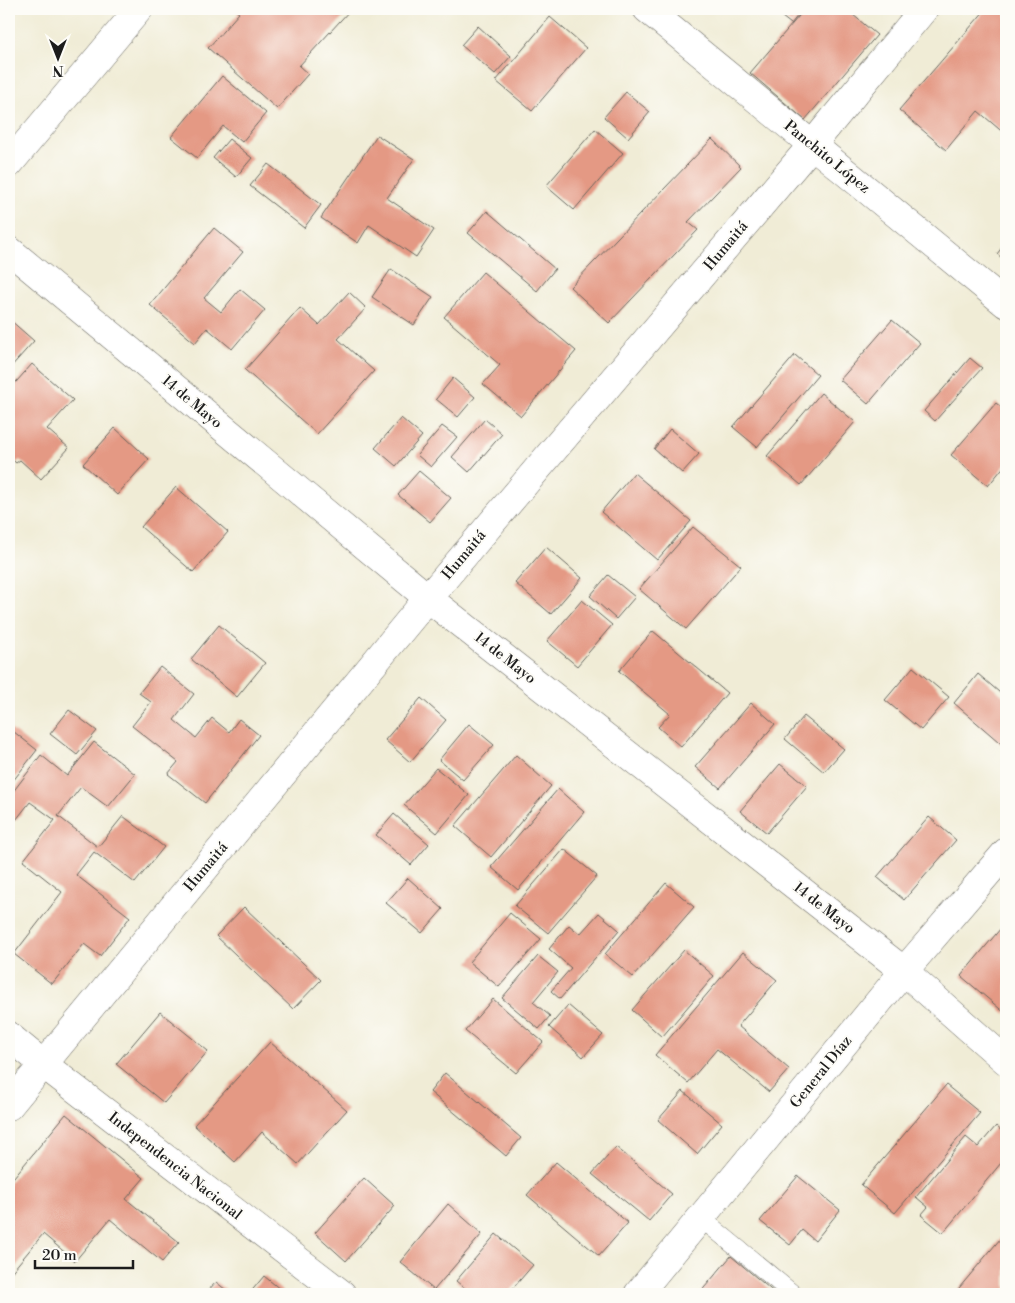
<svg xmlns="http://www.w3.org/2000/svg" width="1015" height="1303" font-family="'Libre Bodoni',serif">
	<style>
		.building { fill: #e49984 }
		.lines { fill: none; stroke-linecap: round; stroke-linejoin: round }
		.lane-casing { stroke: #66655d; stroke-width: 19 }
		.street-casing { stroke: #66655d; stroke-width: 29 }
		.lane { stroke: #fff; stroke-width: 18 }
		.street { stroke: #fff; stroke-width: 28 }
		.labels { text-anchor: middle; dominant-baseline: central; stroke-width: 4; stroke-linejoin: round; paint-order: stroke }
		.street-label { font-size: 15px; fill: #1c1c1c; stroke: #fdfcf7 }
	</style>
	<rect width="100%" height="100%" fill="#fdfcf7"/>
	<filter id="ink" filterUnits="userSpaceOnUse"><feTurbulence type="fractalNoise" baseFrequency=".02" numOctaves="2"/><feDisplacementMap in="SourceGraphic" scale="10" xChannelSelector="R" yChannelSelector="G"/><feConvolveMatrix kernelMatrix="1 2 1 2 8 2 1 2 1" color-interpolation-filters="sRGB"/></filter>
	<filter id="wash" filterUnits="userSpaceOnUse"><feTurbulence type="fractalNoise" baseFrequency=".0096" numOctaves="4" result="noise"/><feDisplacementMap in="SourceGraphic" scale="20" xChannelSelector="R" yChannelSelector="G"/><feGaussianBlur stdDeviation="1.12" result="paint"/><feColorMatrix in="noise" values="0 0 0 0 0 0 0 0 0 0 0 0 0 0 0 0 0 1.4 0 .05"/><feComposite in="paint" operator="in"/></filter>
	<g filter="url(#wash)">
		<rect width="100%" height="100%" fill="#f0ecd6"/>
		<g id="blocks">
			<!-- building -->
			<g class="building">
				<path d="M234 9H351L299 66 308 74 277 109 208 48 239 13Z"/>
				<path d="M772 9H803L791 24Z"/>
				<path d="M805 9H846L877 35 805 120 750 73Z"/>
				<path d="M986 9H1003L1006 12V135L978 111 946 150 899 110Z"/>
				<path d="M550 17 586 48 532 111 496 81Z"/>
				<path d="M478 26 511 56 495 74 461 45Z"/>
				<path d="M222 76 266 113 242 142 223 126 197 158 171 137Z"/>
				<path d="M626 92 650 112 628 138 604 117Z"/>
				<path d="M595 129 623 153 574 210 546 186Z"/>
				<path d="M377 135 414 159 387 198 434 230 416 257 369 225 358 243 321 218Z"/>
				<path d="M229 139 252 158 236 177 213 158Z"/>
				<path d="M712 139 741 167 688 222 698 230 609 323 570 287Z"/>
				<path d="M268 164 321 205 304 228 250 186Z"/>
				<path d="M487 211 555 269 537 291 468 233Z"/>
				<path d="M214 228 243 252 204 298 221 312 240 289 265 310 232 349 207 328 195 343 150 305Z"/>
				<path d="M1006 242V261L997 254Z"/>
				<path d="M391 269 433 297 414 325 372 297Z"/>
				<path d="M483 272 576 351 521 416 483 384 500 365 444 317Z"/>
				<path d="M349 292 366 308 338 339 374 371 317 434 245 370 300 308 319 325Z"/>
				<path d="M9 319 34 341 9 369Z"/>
				<path d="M892 320 920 343 868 404 840 380Z"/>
				<path d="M795 355 818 375 757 447 733 427Z"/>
				<path d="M970 358 982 368 935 421 924 411Z"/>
				<path d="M32 364 73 400 47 429 69 448 41 479 20 460 16 463 9 457V390Z"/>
				<path d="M453 378 475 397 458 417 436 399Z"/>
				<path d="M821 393 855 422 801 485 767 456Z"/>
				<path d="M996 403 1006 411V464L988 486 951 455Z"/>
				<path d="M401 418 422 436 396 466 375 448Z"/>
				<path d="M485 419 502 434 469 472 452 457Z"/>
				<path d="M442 426 457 437 431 467 417 455Z"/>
				<path d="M115 428 149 459 117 495 83 464Z"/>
				<path d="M670 429 699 454 682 473 654 449Z"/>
				<path d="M419 471 451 498 430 522 398 495Z"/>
				<path d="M634 473 691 521 657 560 601 512Z"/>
				<path d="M176 487 228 532 193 572 141 527Z"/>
				<path d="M693 527 741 566 686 629 639 589Z"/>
				<path d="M546 547 582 578 551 614 515 583Z"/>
				<path d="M608 575 635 597 616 619 590 596Z"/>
				<path d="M582 600 612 625 577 666 547 641Z"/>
				<path d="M219 625 265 663 237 697 191 659Z"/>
				<path d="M653 631 727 693 681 747 658 727 670 714 619 671Z"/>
				<path d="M160 667 194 694 174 720 196 738 212 718 229 732 239 719 259 735 205 803 168 774 178 762 132 726 151 702 139 693Z"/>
				<path d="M913 667 949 697 921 730 885 700Z"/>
				<path d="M978 674 1006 698V748L954 703Z"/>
				<path d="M421 698 446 720 410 762 385 740Z"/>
				<path d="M751 703 775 724 720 788 695 767Z"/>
				<path d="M69 710 97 731 77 755 50 734Z"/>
				<path d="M804 716 844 749 824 772 785 739Z"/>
				<path d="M469 724 494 745 463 780 439 760Z"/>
				<path d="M9 728 37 750 9 786Z"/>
				<path d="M94 742 135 774 108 807 81 787 58 816 98 847 123 816 164 847 135 883 94 852 76 875 130 917 100 956 84 944 52 984 14 954 62 892 23 861 55 820 30 802 16 820 9 815V797L41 755 67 776Z"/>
				<path d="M516 755 551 786 491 857 455 826Z"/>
				<path d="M780 764 807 786 767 833 740 811Z"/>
				<path d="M436 768 469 795 437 833 404 805Z"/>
				<path d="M558 789 584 812 518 890 491 867Z"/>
				<path d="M394 814 429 844 411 865 376 835Z"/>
				<path d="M929 817 956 840 904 900 877 877Z"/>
				<path d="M564 849 597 876 548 933 515 906Z"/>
				<path d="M408 878 443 909 422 933 386 903Z"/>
				<path d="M666 883 694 907 633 977 605 954Z"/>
				<path d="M244 907 321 980 293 1009 216 936Z"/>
				<path d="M510 913 541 939 499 987 469 962Z"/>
				<path d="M599 913 619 930 560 999 551 991 571 968 549 949 569 925 580 934Z"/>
				<path d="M1006 922V1014L961 976Z"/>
				<path d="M684 950 714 976 662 1037 632 1010Z"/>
				<path d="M743 952 777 980 738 1026 789 1069 769 1092 717 1049 688 1083 655 1055Z"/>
				<path d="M538 956 558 972 533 1002 550 1016 539 1029 502 998Z"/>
				<path d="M493 999 543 1042 516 1073 465 1031Z"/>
				<path d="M568 1005 603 1035 583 1057 549 1027Z"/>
				<path d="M160 1012 208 1051 164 1103 116 1064Z"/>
				<path d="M270 1042 347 1110 298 1164 262 1132 235 1162 194 1125Z"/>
				<path d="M445 1073 521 1138 506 1156 430 1092Z"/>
				<path d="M946 1085 980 1113 895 1213 861 1185Z"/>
				<path d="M683 1091 722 1124 697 1154 658 1120Z"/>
				<path d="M66 1114 144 1178 126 1199 179 1242 162 1262 110 1219 75 1261 43 1234 9 1275V1183Z"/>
				<path d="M996 1126 1006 1135V1157L943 1233 921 1215 928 1207 916 1197 966 1137 978 1147Z"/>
				<path d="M616 1147 672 1194 649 1221 592 1174Z"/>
				<path d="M556 1162 628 1223 599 1256 527 1195Z"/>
				<path d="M798 1176 840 1210 815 1241 802 1230 790 1245 760 1221Z"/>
				<path d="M364 1178 395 1206 346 1261 315 1233Z"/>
				<path d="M448 1204 482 1234 434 1290 400 1262Z"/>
				<path d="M1006 1232V1294H954Z"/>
				<path d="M496 1234 533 1265 508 1294H472L456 1281Z"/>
				<path d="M731 1256 776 1294H699Z"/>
				<path d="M264 1276 286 1294H249Z"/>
				<path d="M216 1282 231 1294H205Z"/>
			</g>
		</g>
	</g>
	<g filter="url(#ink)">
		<use href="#blocks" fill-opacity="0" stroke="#66655d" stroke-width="1"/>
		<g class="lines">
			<!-- lane casing -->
			<g class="lane-casing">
				<path id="lane" d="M701 1218 793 1294"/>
			</g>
			<!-- street casing -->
			<g class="street-casing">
				<g id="street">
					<path d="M647 9 1006 304"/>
					<path d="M9 164 139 9"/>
					<path d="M9 250 428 598 904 971 1006 1061"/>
					<path d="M9 1036 43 1064 342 1294"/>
					<path d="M9 1106 428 598 812 145 924 9"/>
					<path d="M638 1294 904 971 1006 852"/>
				</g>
			</g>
			<!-- lane -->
			<use href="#lane" class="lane"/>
			<!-- street -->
			<use href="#street" class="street"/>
		</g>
	</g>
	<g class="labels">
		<!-- street labels -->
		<g class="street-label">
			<text transform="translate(827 157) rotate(39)">Panchito López</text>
			<text transform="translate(726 246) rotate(-50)">Humaitá</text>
			<text transform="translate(192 402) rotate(40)">14 de Mayo</text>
			<text transform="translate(464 555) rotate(-50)">Humaitá</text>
			<text transform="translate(505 658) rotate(38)">14 de Mayo</text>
			<text transform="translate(206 867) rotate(-50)">Humaitá</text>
			<text transform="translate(824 908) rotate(38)">14 de Mayo</text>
			<text transform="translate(821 1072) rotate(-51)">General Díaz</text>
			<text transform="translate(175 1166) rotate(38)">Independencia Nacional</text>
		</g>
	</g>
	<!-- margin -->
	<rect width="1015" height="1303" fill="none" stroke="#fdfcf7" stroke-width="30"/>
	<!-- north arrow -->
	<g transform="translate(58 58) rotate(180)" stroke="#fdfcf7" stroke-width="4" paint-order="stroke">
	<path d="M0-4L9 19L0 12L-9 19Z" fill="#1c1c1c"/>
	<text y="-8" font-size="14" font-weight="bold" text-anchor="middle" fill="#1c1c1c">N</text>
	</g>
	<!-- scale -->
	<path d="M35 1260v8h98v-8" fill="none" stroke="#1c1c1c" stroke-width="2.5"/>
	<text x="42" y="1260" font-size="15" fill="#1c1c1c" stroke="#fdfcf7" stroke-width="4" paint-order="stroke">20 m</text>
</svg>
